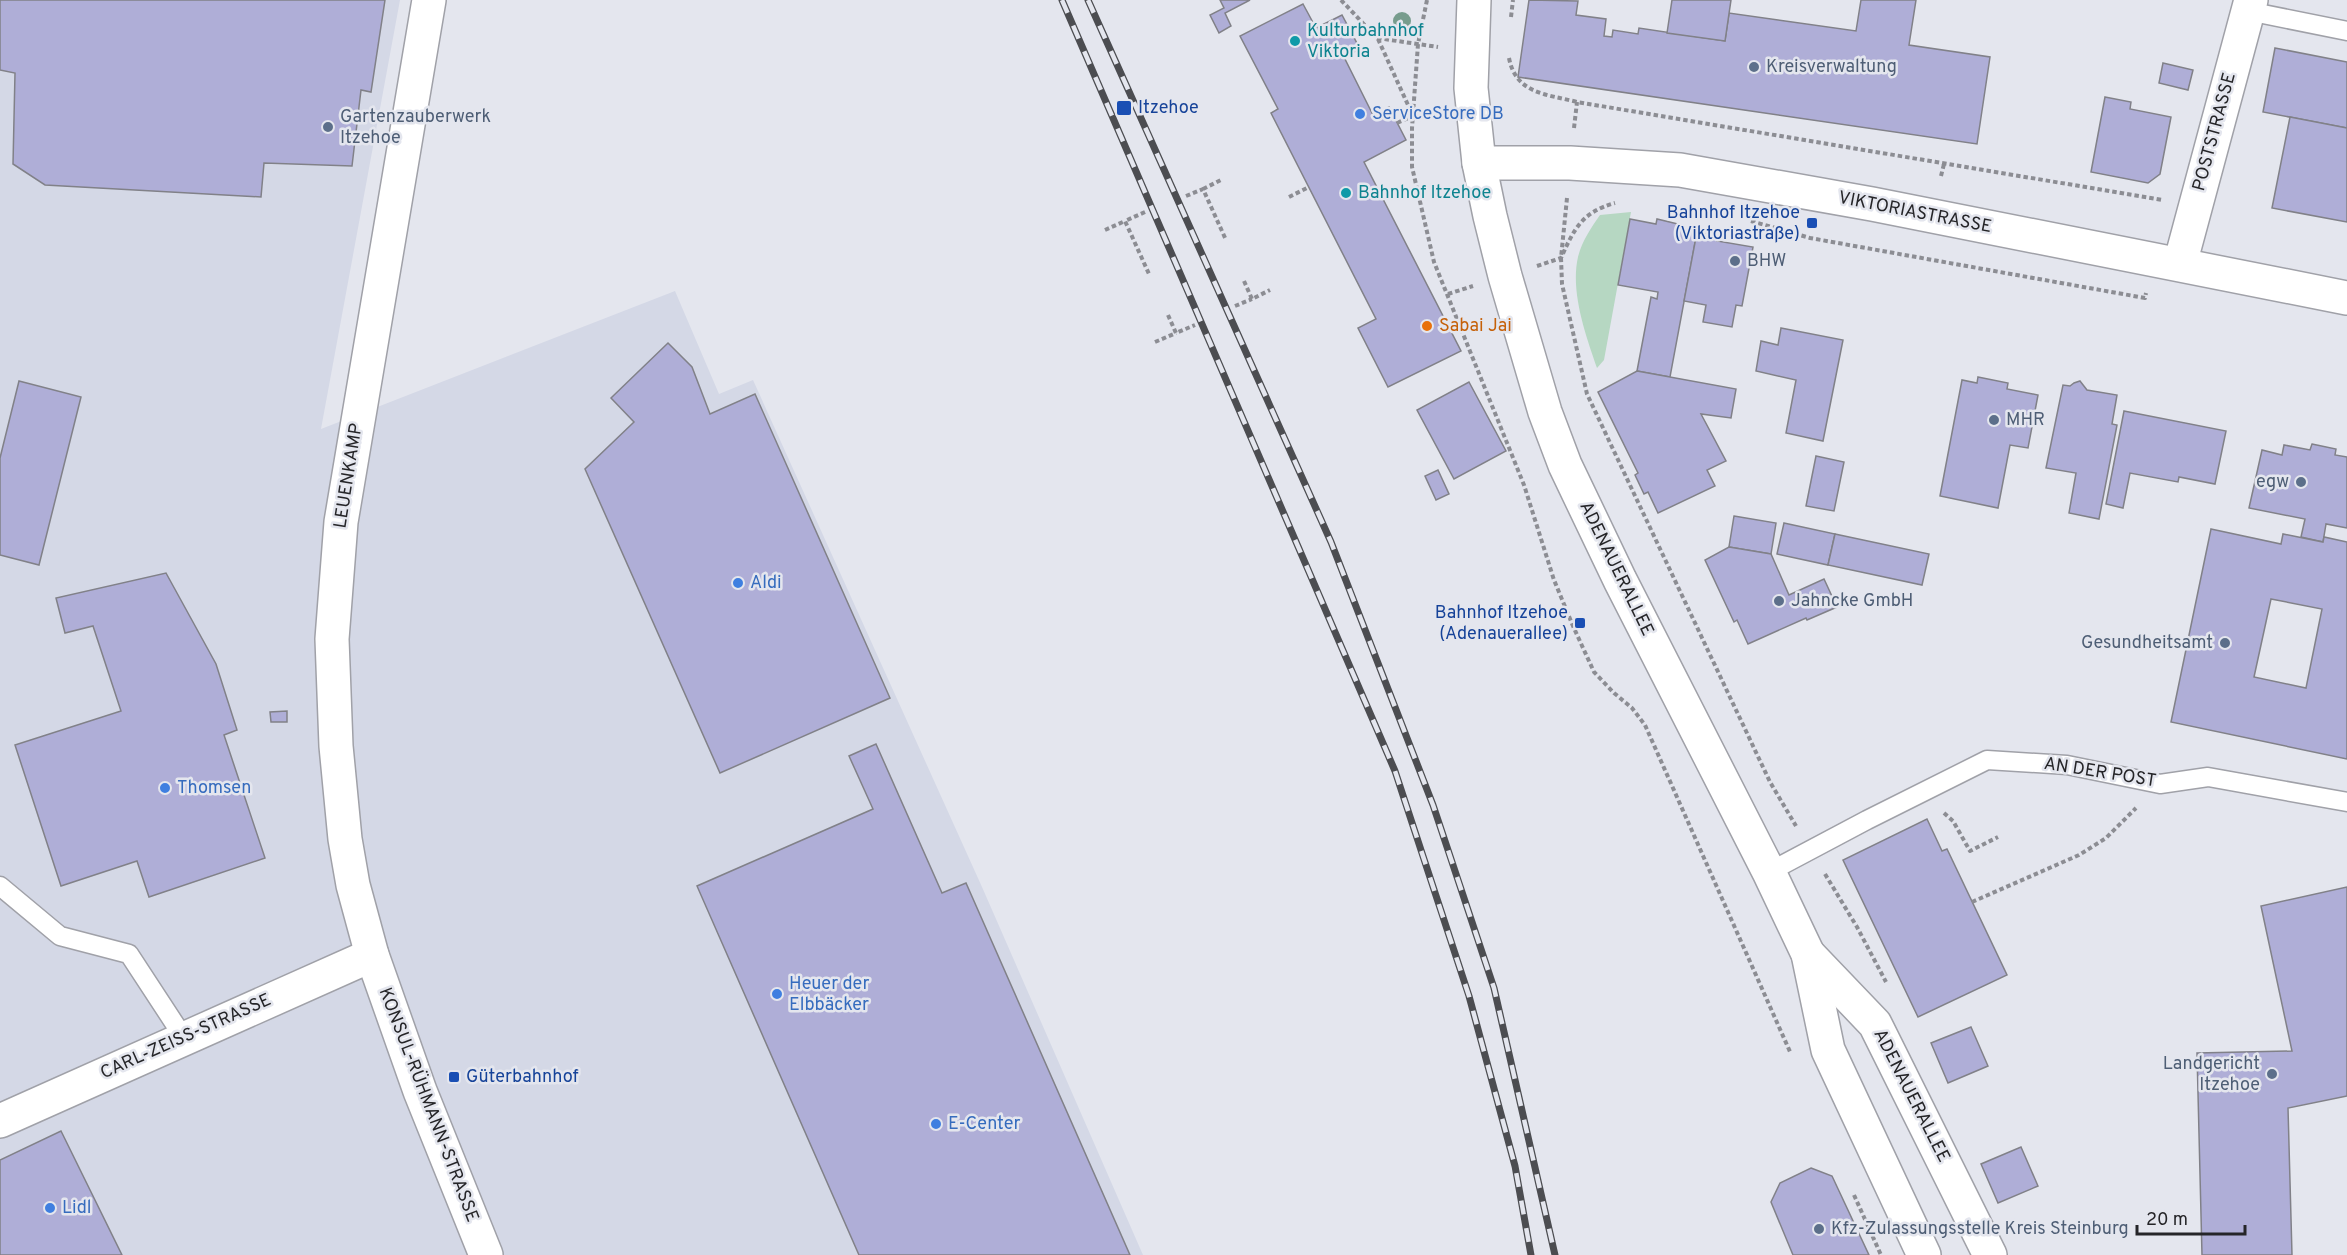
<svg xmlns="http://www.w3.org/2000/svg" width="2347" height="1255" font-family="Overpass,sans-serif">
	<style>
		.built { fill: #d4d8e6 }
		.green { fill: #b6d7c2 }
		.building { fill: #afaed7; stroke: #818188; stroke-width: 1.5; fill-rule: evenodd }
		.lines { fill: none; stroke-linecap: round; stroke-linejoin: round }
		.lane-casing { stroke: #a0a1a8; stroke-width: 21 }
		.street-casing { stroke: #a0a1a8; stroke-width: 36 }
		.secondary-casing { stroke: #a0a1a8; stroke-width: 36 }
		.path { stroke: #8c8d93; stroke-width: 4; stroke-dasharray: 4.5 3; stroke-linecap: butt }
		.lane { stroke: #fff; stroke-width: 18 }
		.street { stroke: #fff; stroke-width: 33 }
		.secondary { stroke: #fff; stroke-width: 33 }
		.rail-casing { stroke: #4c4d51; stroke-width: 7 }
		.rail { stroke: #e4e6ee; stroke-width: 4.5; stroke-dasharray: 14; stroke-linecap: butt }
		.tree { fill: #779c8d }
		.culture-dot { fill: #0f9aa8; stroke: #e4e6ee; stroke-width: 2 }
		.service-dot { fill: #5c6f8a; stroke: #e4e6ee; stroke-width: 2 }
		.transit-dot { fill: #1a4fb4; stroke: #e4e6ee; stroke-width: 2 }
		.shop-dot { fill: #3f7fe0; stroke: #e4e6ee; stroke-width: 2 }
		.food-dot { fill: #e8710a; stroke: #e4e6ee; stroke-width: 2 }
		.labels { text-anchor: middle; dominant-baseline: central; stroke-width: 5; stroke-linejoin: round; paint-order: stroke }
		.culture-label { font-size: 18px; fill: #0d838f; stroke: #e4e6ee; text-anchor: start }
		.service-label { font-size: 18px; fill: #4e5e75; stroke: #e4e6ee; text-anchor: start }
		.transit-label { font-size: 18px; fill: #164399; stroke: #e4e6ee; text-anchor: start }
		.shop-label { font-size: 18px; fill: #366cbe; stroke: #e4e6ee; text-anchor: start }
		.street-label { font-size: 18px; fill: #252528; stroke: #e4e6ee }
		.food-label { font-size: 18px; fill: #c56008; stroke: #e4e6ee; text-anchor: start }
	</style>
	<rect width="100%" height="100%" fill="#e4e6ee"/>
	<!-- built -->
	<path class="built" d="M0 0H400L321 429 675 291 719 394 753 380 982 887 1143 1255H0Z"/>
	<!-- green -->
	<path class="green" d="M1631 212 1604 360 1597 368C1586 336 1570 292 1578 257 1582 241 1591 228 1600 215Z"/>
	<!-- building -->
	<g class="building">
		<path d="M0 0H385L371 92 361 90 352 166 264 163 261 197 45 185 13 164 15 73 0 70Z"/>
		<path d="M1220 0H1250L1225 13 1231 26 1219 33 1210 15 1224 8Z"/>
		<path d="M1529 0 1578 1 1576 15 1606 19 1604 36 1612 37 1613 30 1638 34 1639 28 1725 41 1729 13 1856 31 1861 0H1916L1909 45 1990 57 1977 144 1518 77Z"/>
		<path d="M1672 0H1731L1725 41 1667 33Z"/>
		<path d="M1303 4 1316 28 1342 15 1360 49 1344 57 1373 115 1389 107 1406 140 1364 162 1461 351 1388 387 1358 328 1376 319 1271 113 1278 109 1240 36Z"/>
		<path d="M2275 48 2347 62V128L2263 112Z"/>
		<path d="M2163 63 2193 70 2188 90 2159 83Z"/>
		<path d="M2105 97 2131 102 2130 109 2171 117 2160 174 2148 183 2091 172Z"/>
		<path d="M2290 117 2347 128V222L2272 208Z"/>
		<path d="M1630 219 1656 224 1657 219 1678 224 1677 229 1697 232 1670 377 1637 371 1651 297 1657 299 1658 292 1618 285Z"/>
		<path d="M1697 232 1718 236 1717 241 1753 247 1742 306 1736 305 1732 327 1703 322 1706 305 1684 301Z"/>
		<path d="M1781 328 1843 340 1823 441 1786 433 1796 380 1756 371 1761 341 1778 345Z"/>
		<path d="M668 343 692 367 710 414 755 394 890 698 720 773 585 469 634 422 611 398Z"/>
		<path d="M1637 371 1736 389 1731 418 1701 414 1726 461 1707 470 1715 486 1658 513 1648 492 1644 494 1635 475 1638 473 1598 392Z"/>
		<path d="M1978 377 2008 383 2007 389 2038 395 2028 448 2010 445 1998 508 1940 496 1962 380 1977 383Z"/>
		<path d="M19 381 81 397 39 565 0 555V458Z"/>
		<path d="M2080 381 2087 390 2117 395 2112 424 2117 425 2099 519 2069 513 2076 473 2046 468 2063 385 2070 386 2074 383Z"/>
		<path d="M1469 382 1506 451 1454 479 1417 410Z"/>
		<path d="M2124 411 2226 431 2215 484 2179 477 2178 482 2130 473 2123 508 2106 504Z"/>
		<path d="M2312 444 2336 449 2335 455 2347 457V528L2326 524 2323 542 2301 537 2305 519 2249 508 2262 450 2282 455 2284 445 2310 450Z"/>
		<path d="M1816 456 1844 462 1834 511 1806 506Z"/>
		<path d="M1438 470 1449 494 1436 500 1425 476Z"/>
		<path d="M1734 516 1776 523 1771 554 1729 547Z"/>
		<path d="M1784 523 1835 534 1828 565 1777 554Z"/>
		<path d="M2211 529 2281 544 2283 534 2323 542 2324 537 2347 542V759L2171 722ZM2271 599 2322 609 2306 688 2254 677Z"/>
		<path d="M1835 534 1929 554 1922 585 1828 565Z"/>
		<path d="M1729 547 1771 554 1789 595 1824 579 1837 607 1807 620 1806 618 1748 644 1737 620 1734 622 1705 560Z"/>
		<path d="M166 573 216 664 237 730 224 735 265 858 149 897 137 861 61 886 15 745 121 711 93 626 65 633 56 598Z"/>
		<path d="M287 711V722H271L270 712Z"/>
		<path d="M876 744 942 893 966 883 1130 1255H859L697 886 873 809 849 756Z"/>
		<path d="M1927 819 1942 851 1947 849 2007 975 1918 1017 1843 860Z"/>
		<path d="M2347 887V1096L2288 1108 2292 1255H2202L2197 1053 2292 1051 2261 906Z"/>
		<path d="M1971 1027 1988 1066 1948 1083 1931 1043Z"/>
		<path d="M61 1131 122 1255H0V1160Z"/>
		<path d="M2021 1147 2038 1186 1998 1203 1981 1164Z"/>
		<path d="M1811 1168 1832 1176 1869 1255H1793L1771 1202 1780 1183Z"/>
	</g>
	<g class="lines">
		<!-- lane casing -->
		<g class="lane-casing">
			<g id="lane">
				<path d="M2248 11 2347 31"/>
				<path d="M1769 872 1867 820 1987 760 2067 765 2160 784 2208 777 2347 802"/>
				<path d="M0 886 60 936 129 954 184 1038"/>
			</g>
		</g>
		<!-- street casing -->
		<g class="street-casing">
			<g id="street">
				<path d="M1479 163H1570L1680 170 1872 204 2347 298"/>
				<path d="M2180 264 2251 0"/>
				<path d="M0 1121 372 955"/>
			</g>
		</g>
		<!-- secondary casing -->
		<g class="secondary-casing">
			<g id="secondary">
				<path d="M429 0 341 522 332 639 336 746 345 839 353 885 372 955 420 1091 486 1255"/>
				<path d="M1474 0 1471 88 1479 163 1490 216 1505 276 1545 412 1565 465 1620 580 1769 872 1808 954 1828 1050 1924 1255"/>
				<path d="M1808 954 1875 1024 1990 1255"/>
			</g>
		</g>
		<!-- path -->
		<g class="path">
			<path d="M1341 0 1377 38 1438 47"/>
			<path d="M1427 0 1418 44 1412 128V167L1434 262 1524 485 1554 580 1573 626 1594 672 1614 693 1632 708 1645 725 1791 1054"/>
			<path d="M1511 17 1513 0"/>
			<path d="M1378 39 1413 116 1397 123"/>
			<path d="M1509 58C1516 94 1546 94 1577 102L2163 200"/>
			<path d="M1574 128 1577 102"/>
			<path d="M1941 176 1944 164"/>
			<path d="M1203 189 1221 180"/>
			<path d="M1186 196 1203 189 1226 240"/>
			<path d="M1289 197 1309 187"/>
			<path d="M1567 198 1561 258 1562 284 1587 394 1770 782 1796 826"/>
			<path d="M1145 212 1125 221 1149 274"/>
			<path d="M1751 221 1810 238 2145 298 2146 293"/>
			<path d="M1105 230 1125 221"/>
			<path d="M1537 266 1561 258C1574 229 1582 212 1615 203"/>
			<path d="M1244 281 1252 299 1270 290"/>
			<path d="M1448 294 1473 286"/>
			<path d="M1235 306 1252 299"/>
			<path d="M1168 315 1176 333 1195 325"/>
			<path d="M1155 342 1176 333"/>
			<path d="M1944 813 1953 821 1970 851 1998 837"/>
			<path d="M1825 874 1857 927 1886 982"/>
			<path d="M1972 902 2079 855 2106 838 2136 808"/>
			<path d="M1854 1195 1881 1255"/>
		</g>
		<!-- lane -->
		<use href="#lane" class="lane"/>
		<!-- street -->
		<use href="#street" class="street"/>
		<!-- secondary -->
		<use href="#secondary" class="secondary"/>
		<!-- rail casing -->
		<g class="rail-casing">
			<g id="rail">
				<path d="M1062 0 1395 771 1469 996 1515 1166 1531 1255"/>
				<path d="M1088 0 1331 542 1433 805 1494 988 1555 1255"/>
			</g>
		</g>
		<!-- rail -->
		<use href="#rail" class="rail"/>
	</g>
	<!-- trees -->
	<circle class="tree" cx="1402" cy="21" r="9"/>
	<!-- markers -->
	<g class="culture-dot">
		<circle cx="1295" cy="41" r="6"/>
		<circle cx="1346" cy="193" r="6"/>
	</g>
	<g class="service-dot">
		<circle cx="1754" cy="67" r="6"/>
		<circle cx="328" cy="127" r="6"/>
		<circle cx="1735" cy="261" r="6"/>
		<circle cx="1994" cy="420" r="6"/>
		<circle cx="2301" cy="482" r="6"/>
		<circle cx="1779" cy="601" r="6"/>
		<circle cx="2225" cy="643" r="6"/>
		<circle cx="2272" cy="1074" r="6"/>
		<circle cx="1819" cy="1229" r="6"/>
	</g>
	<g class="transit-dot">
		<rect x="1116" y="100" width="16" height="16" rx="3"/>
		<rect x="1806" y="217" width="12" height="12" rx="3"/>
		<rect x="1574" y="617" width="12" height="12" rx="3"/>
		<rect x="448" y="1071" width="12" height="12" rx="3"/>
	</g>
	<g class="shop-dot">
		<circle cx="1360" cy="114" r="6"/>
		<circle cx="738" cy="583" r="6"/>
		<circle cx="165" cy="788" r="6"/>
		<circle cx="777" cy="994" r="6"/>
		<circle cx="936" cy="1124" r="6"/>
		<circle cx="50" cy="1208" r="6"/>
	</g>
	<circle class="food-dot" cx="1427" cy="326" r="6"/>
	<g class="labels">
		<!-- culture labels -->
		<g class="culture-label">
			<text x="1307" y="31">Kulturbahnhof<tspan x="1307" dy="21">Viktoria</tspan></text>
			<text x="1358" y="193">Bahnhof Itzehoe</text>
		</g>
		<!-- service labels -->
		<g class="service-label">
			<text x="1766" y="67">Kreisverwaltung</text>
			<text x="340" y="117">Gartenzauberwerk<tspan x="340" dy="21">Itzehoe</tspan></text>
			<text x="1747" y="261">BHW</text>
			<text x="2006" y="420">MHR</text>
			<text x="2289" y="482" text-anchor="end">egw</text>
			<text x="1791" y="601">Jahncke GmbH</text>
			<text x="2213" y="643" text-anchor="end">Gesundheitsamt</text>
			<text x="2260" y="1064" text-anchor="end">Landgericht<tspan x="2260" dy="21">Itzehoe</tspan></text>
			<text x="1831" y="1229">Kfz-Zulassungsstelle Kreis Steinburg</text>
		</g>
		<!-- transit labels -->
		<g class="transit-label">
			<text x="1138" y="108">Itzehoe</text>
			<text x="1800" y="213" text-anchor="end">Bahnhof Itzehoe<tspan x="1800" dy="21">(Viktoriastraße)</tspan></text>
			<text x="1568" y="613" text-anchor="end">Bahnhof Itzehoe<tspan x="1568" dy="21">(Adenauerallee)</tspan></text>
			<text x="466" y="1077">Güterbahnhof</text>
		</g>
		<!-- shop labels -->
		<g class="shop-label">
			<text x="1372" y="114">ServiceStore DB</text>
			<text x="750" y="583">Aldi</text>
			<text x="177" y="788">Thomsen</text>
			<text x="789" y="984">Heuer der<tspan x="789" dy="21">Elbbäcker</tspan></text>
			<text x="948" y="1124">E-Center</text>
			<text x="62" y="1208">Lidl</text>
		</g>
		<!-- street labels -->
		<g class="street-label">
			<text transform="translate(2215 132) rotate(-75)">POSTSTRASSE</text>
			<text transform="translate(1915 213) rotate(11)">VIKTORIASTRASSE</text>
			<text transform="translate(349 476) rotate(-81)">LEUENKAMP</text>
			<text transform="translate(1616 569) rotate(64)">ADENAUERALLEE</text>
			<text transform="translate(2100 773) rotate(9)">AN DER POST</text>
			<text transform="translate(186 1037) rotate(-24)">CARL-ZEISS-STRASSE</text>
			<text transform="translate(1911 1096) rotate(63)">ADENAUERALLEE</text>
			<text transform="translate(428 1105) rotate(69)">KONSUL-RÜHMANN-STRASSE</text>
		</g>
		<!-- food labels -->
		<g class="food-label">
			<text x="1439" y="326">Sabai Jai</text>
		</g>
	</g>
	<!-- scale -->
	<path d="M2137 1225v9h108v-9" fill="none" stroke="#252528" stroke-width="3"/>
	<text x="2146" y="1225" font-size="18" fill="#252528" stroke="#e4e6ee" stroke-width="4.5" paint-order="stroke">20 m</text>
</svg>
